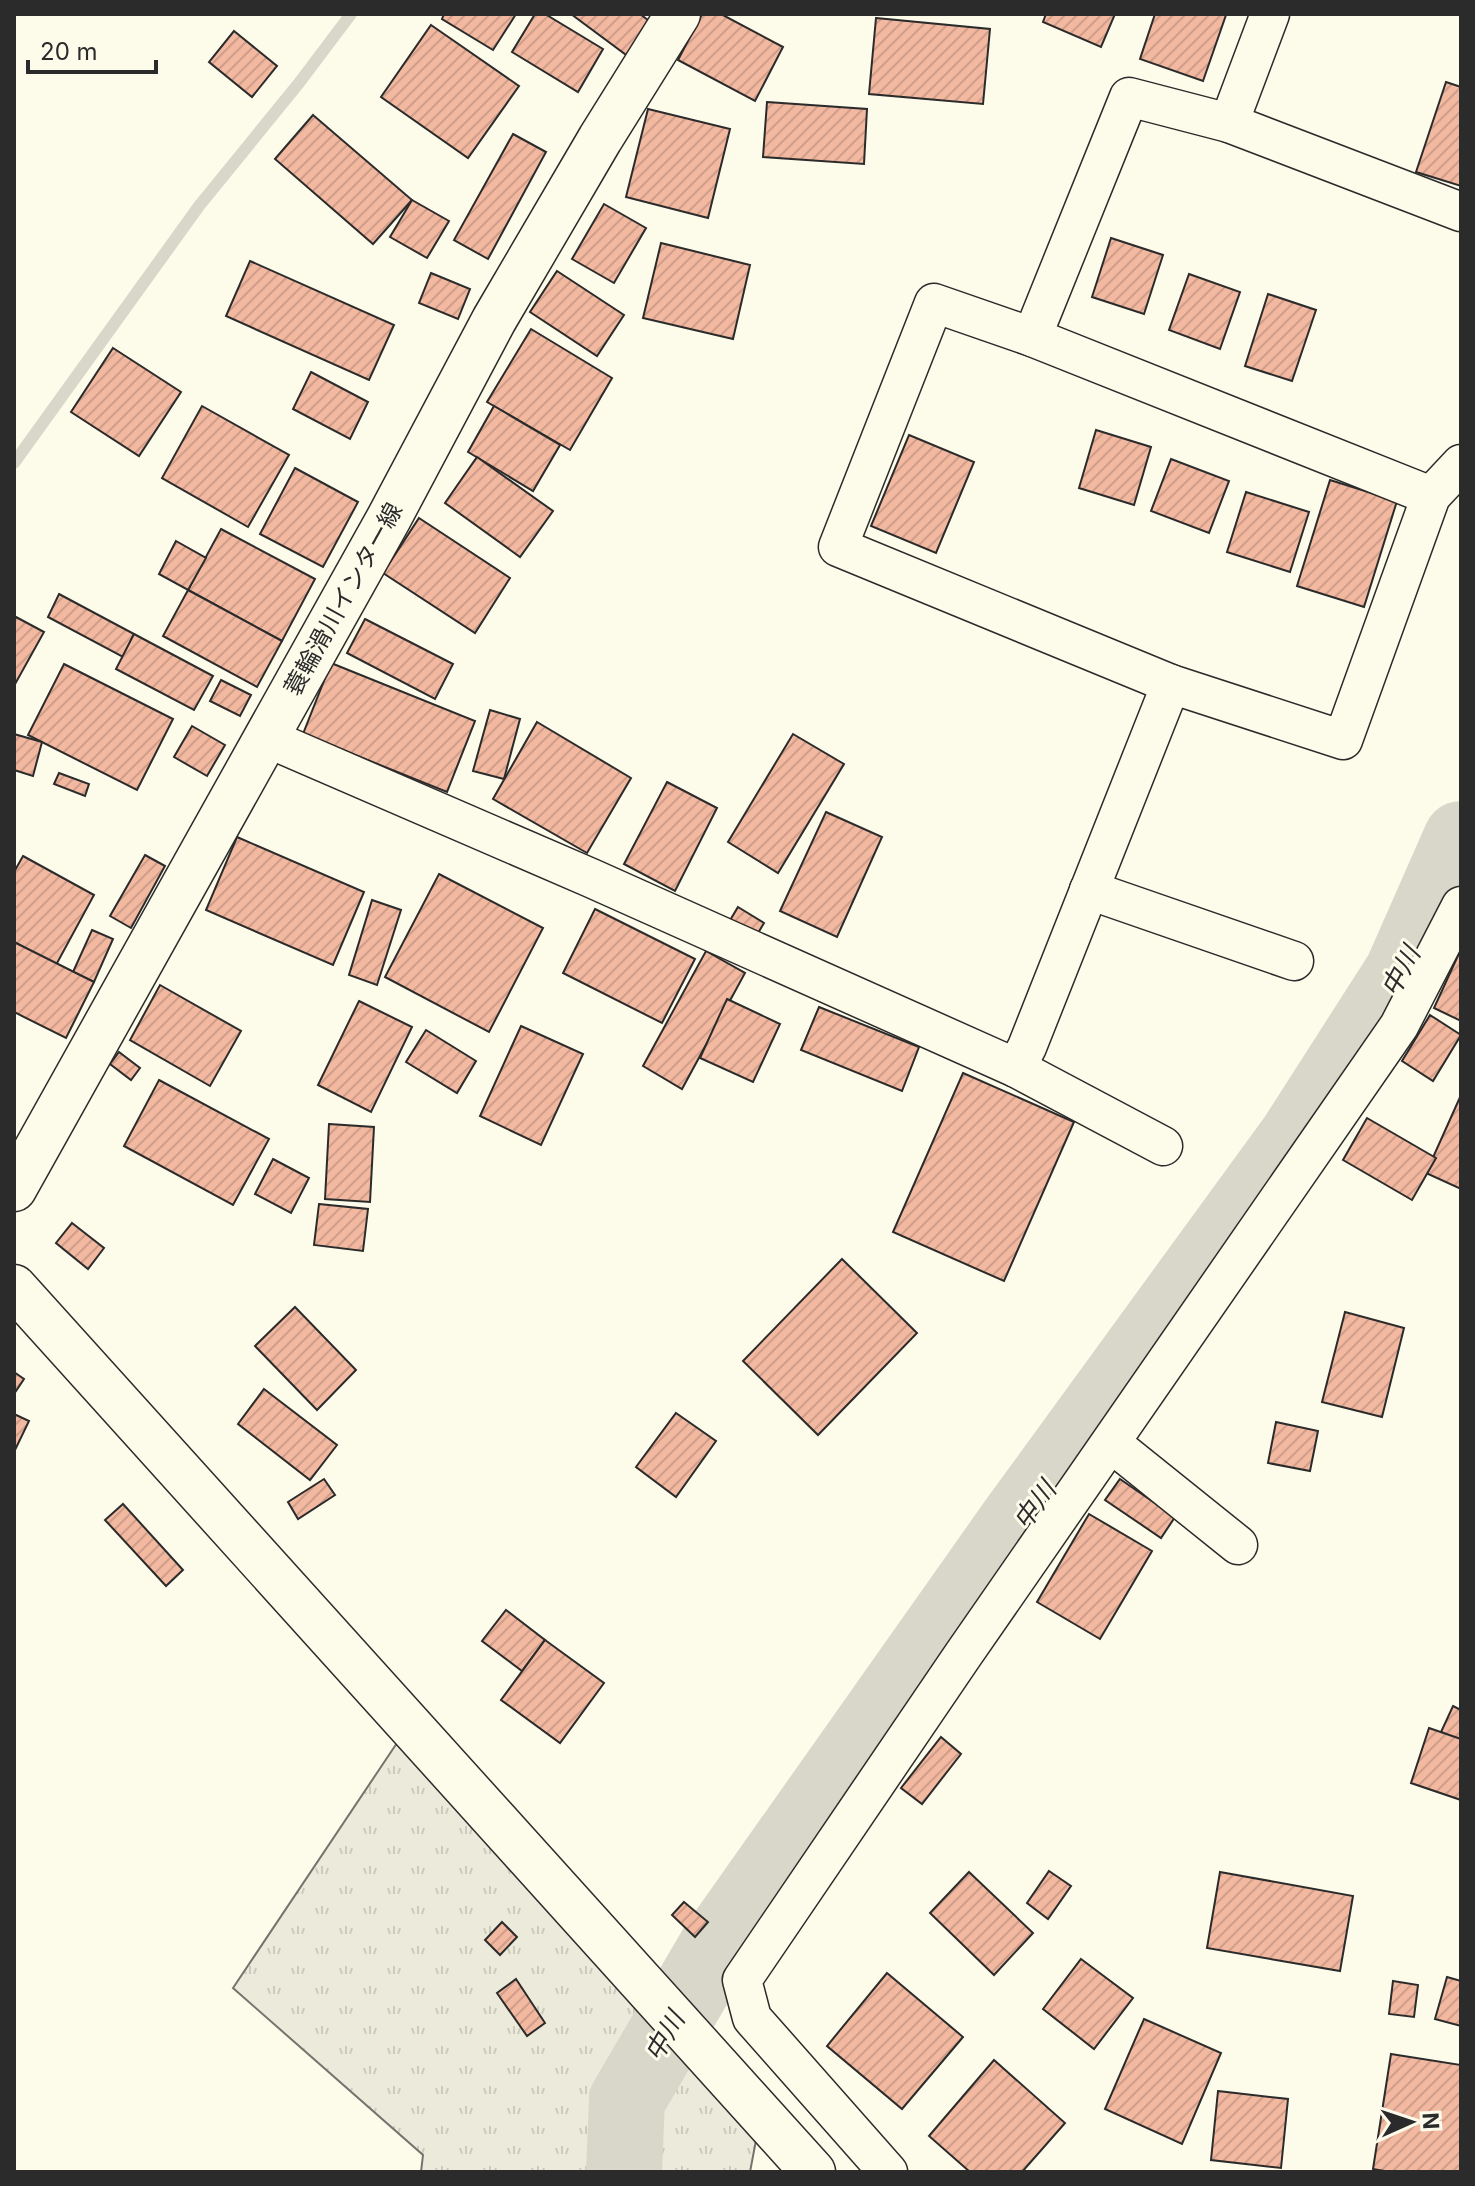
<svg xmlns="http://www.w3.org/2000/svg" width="1475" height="2186" font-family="Inter,'Noto Sans JP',sans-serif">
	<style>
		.park { fill: url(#park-tufts); stroke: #74746e; stroke-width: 2 }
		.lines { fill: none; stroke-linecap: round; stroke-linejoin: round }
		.stream { stroke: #d8d7c9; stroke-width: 12 }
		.river { stroke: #d8d7c9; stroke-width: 76 }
		.building { fill: url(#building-hatch); stroke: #2b2b2b; stroke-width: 2 }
		.street-casing { stroke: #2b2b2b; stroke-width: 41 }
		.secondary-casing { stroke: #2b2b2b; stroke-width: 47 }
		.primary-casing { stroke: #2b2b2b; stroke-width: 47 }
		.street { stroke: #fdfbea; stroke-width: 38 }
		.secondary { stroke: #fdfbea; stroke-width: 44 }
		.primary { stroke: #fdfbea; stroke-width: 44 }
		.labels { text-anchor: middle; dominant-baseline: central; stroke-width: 6; stroke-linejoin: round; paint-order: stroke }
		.street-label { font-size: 24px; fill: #2b2b2b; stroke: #fdfbea }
		.water-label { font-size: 26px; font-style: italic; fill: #2b2b2b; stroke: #fdfbea }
	</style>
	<defs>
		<pattern id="park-tufts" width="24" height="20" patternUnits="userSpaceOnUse" patternTransform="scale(2)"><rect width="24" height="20" fill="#ecebdb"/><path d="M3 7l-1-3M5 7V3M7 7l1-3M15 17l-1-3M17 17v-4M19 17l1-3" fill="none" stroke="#cbcabc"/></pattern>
		<pattern id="building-hatch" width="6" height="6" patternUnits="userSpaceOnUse" patternTransform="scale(2)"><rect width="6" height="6" fill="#f2b8a0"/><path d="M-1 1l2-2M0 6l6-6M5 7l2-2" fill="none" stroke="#d09e8a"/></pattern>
	</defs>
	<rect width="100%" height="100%" fill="#fdfbea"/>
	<!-- park -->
	<path class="park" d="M409 1725 761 2114 750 2172H421L423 2155 233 1988Z"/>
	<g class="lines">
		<!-- stream -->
		<path class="stream" d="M14 463 199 206 299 83 351 14"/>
		<!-- river -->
		<path class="river" d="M624 2172 627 2100 716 1948 1016 1523 1297 1137 1402 973 1461 839"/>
	</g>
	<!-- building -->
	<g class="building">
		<path d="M444 14H516L493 50 442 19Z"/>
		<path d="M535 14H545L603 49 578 92 512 52Z"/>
		<path d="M571 14H640L657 27 633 60Z"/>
		<path d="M702 14H721L783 47 755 101 678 60Z"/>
		<path d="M1046 14H1115L1101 47 1043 22Z"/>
		<path d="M1155 14 1226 15 1203 81 1140 59Z"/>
		<path d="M876 18 990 29 983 104 869 94Z"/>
		<path d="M431 25 519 86 468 158 381 97Z"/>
		<path d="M234 31 277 66 252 97 209 62Z"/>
		<path d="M1446 82 1461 87V186L1416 172Z"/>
		<path d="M767 102 867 109 864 164 763 157Z"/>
		<path d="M648 109 730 129 708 218 626 197Z"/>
		<path d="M313 115 412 200 373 244 275 159Z"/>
		<path d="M513 134 546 152 488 259 454 240Z"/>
		<path d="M412 200 449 221 427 258 390 237Z"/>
		<path d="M604 204 646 228 614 283 572 259Z"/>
		<path d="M1111 238 1163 255 1144 314 1092 297Z"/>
		<path d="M661 243 750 265 733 339 643 318Z"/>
		<path d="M250 261 394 325 369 380 226 316Z"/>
		<path d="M557 271 624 315 597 356 530 312Z"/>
		<path d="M431 273 470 289 458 319 419 303Z"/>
		<path d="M1189 274 1240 292 1220 349 1169 330Z"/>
		<path d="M1268 294 1316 310 1292 381 1245 366Z"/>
		<path d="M531 329 612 378 570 450 487 402Z"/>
		<path d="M113 348 181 392 139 456 71 412Z"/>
		<path d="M311 372 368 402 350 439 293 409Z"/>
		<path d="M202 406 289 455 248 527 162 478Z"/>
		<path d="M494 406 560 445 533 491 468 452Z"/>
		<path d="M1096 430 1151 447 1134 505 1079 488Z"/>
		<path d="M909 435 974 462 936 553 871 526Z"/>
		<path d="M477 457 553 511 520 557 445 503Z"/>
		<path d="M1171 459 1229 481 1209 533 1151 511Z"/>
		<path d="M295 468 358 502 323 567 260 534Z"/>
		<path d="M1330 480 1397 501 1364 607 1297 586Z"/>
		<path d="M1246 492 1309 512 1290 572 1227 552Z"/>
		<path d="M419 518 510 578 475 633 383 573Z"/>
		<path d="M221 529 315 579 282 641 188 590Z"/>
		<path d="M176 541 206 558 188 590 159 574Z"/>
		<path d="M188 590 282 641 257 687 163 636Z"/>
		<path d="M59 594 134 634 123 657 48 617Z"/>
		<path d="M16 617 44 632 14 686V621Z"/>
		<path d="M365 619 453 664 435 699 347 653Z"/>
		<path d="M134 634 213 676 194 710 116 669Z"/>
		<path d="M331 663 475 721 447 792 303 734Z"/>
		<path d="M64 664 173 719 137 790 28 735Z"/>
		<path d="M221 680 251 695 240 716 210 701Z"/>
		<path d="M490 710 520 719 504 779 473 771Z"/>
		<path d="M537 722 631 778 587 853 493 799Z"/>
		<path d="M192 726 225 745 207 776 174 757Z"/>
		<path d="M14 734 42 742 33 776 14 770Z"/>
		<path d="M793 734 844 764 778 873 728 842Z"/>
		<path d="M59 773 89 784 85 796 54 784Z"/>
		<path d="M667 782 717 808 675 891 624 864Z"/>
		<path d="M826 812 882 837 837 937 780 911Z"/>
		<path d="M237 837 364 892 333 965 206 910Z"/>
		<path d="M145 855 165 866 131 928 110 916Z"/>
		<path d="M23 856 94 895 56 965 14 942V872Z"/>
		<path d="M439 874 543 928 489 1032 385 977Z"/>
		<path d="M372 900 401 910 377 985 349 975Z"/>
		<path d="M738 907 764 923 755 938 729 922Z"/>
		<path d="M595 909 695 959 662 1023 563 973Z"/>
		<path d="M92 930 113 939 94 982 73 972Z"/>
		<path d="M14 942 94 982 66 1038 14 1012Z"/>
		<path d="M1461 949V1021L1434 1008Z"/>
		<path d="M706 951 745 973 682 1089 643 1066Z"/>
		<path d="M160 985 241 1031 210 1086 130 1040Z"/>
		<path d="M727 999 780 1024 753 1082 700 1058Z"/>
		<path d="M359 1001 412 1027 371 1112 318 1085Z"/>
		<path d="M819 1007 919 1047 902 1091 801 1050Z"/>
		<path d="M1430 1015 1461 1035 1433 1081 1402 1061Z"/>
		<path d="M521 1026 583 1054 541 1145 480 1116Z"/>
		<path d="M426 1030 476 1061 457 1093 406 1062Z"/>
		<path d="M119 1052 140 1068 131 1080 110 1064Z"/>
		<path d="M963 1073 1074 1122 1004 1281 893 1232Z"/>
		<path d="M159 1080 269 1139 233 1205 124 1146Z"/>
		<path d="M1461 1095V1189L1426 1173Z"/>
		<path d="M1367 1118 1436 1158 1412 1200 1343 1160Z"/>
		<path d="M329 1124 374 1127 370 1202 325 1199Z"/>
		<path d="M273 1159 309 1178 291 1213 255 1194Z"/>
		<path d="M319 1204 368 1209 363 1251 314 1245Z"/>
		<path d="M72 1223 104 1248 88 1269 56 1243Z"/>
		<path d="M842 1259 917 1333 818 1435 743 1361Z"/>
		<path d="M295 1307 356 1370 317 1410 255 1346Z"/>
		<path d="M1345 1312 1404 1328 1382 1417 1322 1402Z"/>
		<path d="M14 1372 24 1379 14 1394Z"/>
		<path d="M264 1389 337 1445 310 1480 238 1424Z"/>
		<path d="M676 1413 716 1441 676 1497 636 1467Z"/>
		<path d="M14 1414 29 1421 14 1452Z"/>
		<path d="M1276 1422 1318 1431 1310 1471 1268 1463Z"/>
		<path d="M324 1479 335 1495 298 1519 288 1502Z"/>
		<path d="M1120 1479 1175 1517 1161 1538 1105 1500Z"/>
		<path d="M123 1504 183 1570 166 1586 105 1520Z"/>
		<path d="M1089 1514 1152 1551 1100 1639 1037 1602Z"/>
		<path d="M506 1610 545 1640 522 1671 482 1641Z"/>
		<path d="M545 1640 604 1683 560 1743 501 1700Z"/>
		<path d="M1453 1706 1461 1710V1742L1441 1732Z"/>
		<path d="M1429 1728 1461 1739V1800L1411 1783Z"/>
		<path d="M941 1737 961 1754 922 1804 901 1788Z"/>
		<path d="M1049 1871 1071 1886 1048 1919 1027 1903Z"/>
		<path d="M969 1872 1033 1933 994 1975 930 1913Z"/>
		<path d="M1220 1872 1353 1896 1340 1971 1207 1948Z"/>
		<path d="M684 1902 708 1922 695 1937 672 1915Z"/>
		<path d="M502 1922 517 1937 500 1955 485 1940Z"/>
		<path d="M1081 1959 1133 1998 1094 2049 1043 2009Z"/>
		<path d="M887 1973 963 2037 902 2109 827 2046Z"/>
		<path d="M1447 1977 1461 1981V2026L1435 2019Z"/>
		<path d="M516 1979 545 2023 527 2036 497 1993Z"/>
		<path d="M1393 1981 1418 1985 1414 2017 1389 2014Z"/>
		<path d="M1144 2019 1221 2053 1182 2144 1105 2109Z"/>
		<path d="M1391 2054 1461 2065V2172H1390L1373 2169Z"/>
		<path d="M994 2060 1065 2123 1022 2172H970L929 2136Z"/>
		<path d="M1218 2091 1288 2099 1281 2168 1211 2160Z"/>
	</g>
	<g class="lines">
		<!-- street casing -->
		<g class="street-casing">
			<g id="street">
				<path d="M1270 14 1229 123 1461 212"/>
				<path d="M1229 123 1129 97 1032 337 1431 496"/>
				<path d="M1032 337 934 303 838 547 1171 684 1343 740 1431 496 1461 464"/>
				<path d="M265 737 591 878 1016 1068 1027 1047 1171 684"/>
				<path d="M1089 890 1294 961"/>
				<path d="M1016 1068 1163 1146"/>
				<path d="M1111 1443 1238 1545"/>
				<path d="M888 2172 752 2018 742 1980 963 1655 1399 1026 1461 906"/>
			</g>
		</g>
		<!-- secondary casing -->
		<g class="secondary-casing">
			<path id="secondary" d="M14 1287 813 2172"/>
		</g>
		<!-- primary casing -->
		<g class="primary-casing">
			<path id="primary" d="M14 1189 389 518 494 320 600 139 678 14"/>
		</g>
		<!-- street -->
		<use href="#street" class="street"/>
		<!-- secondary -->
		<use href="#secondary" class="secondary"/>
		<!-- primary -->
		<use href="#primary" class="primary"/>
	</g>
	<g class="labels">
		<!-- street labels -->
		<g class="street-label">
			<text transform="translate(343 599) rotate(-61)">蓑輪滑川インター線</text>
		</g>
		<!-- water labels -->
		<g class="water-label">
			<text transform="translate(1400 971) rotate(-62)">中川</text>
			<text transform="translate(1034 1505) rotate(-54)">中川</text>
			<text transform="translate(664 2036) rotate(-60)">中川</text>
		</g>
	</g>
	<!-- border -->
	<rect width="1475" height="2186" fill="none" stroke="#2b2b2b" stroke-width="32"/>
	<!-- north arrow -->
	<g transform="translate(1411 2122) rotate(87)" stroke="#fdfbea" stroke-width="6" paint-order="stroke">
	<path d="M0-6L14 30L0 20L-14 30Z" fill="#2b2b2b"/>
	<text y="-12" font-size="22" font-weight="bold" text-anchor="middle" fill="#2b2b2b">N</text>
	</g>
	<!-- scale -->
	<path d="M28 60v12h128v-12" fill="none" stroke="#2b2b2b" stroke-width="4"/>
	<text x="40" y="60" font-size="24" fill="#2b2b2b" stroke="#fdfbea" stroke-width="6" paint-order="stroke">20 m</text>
</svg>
